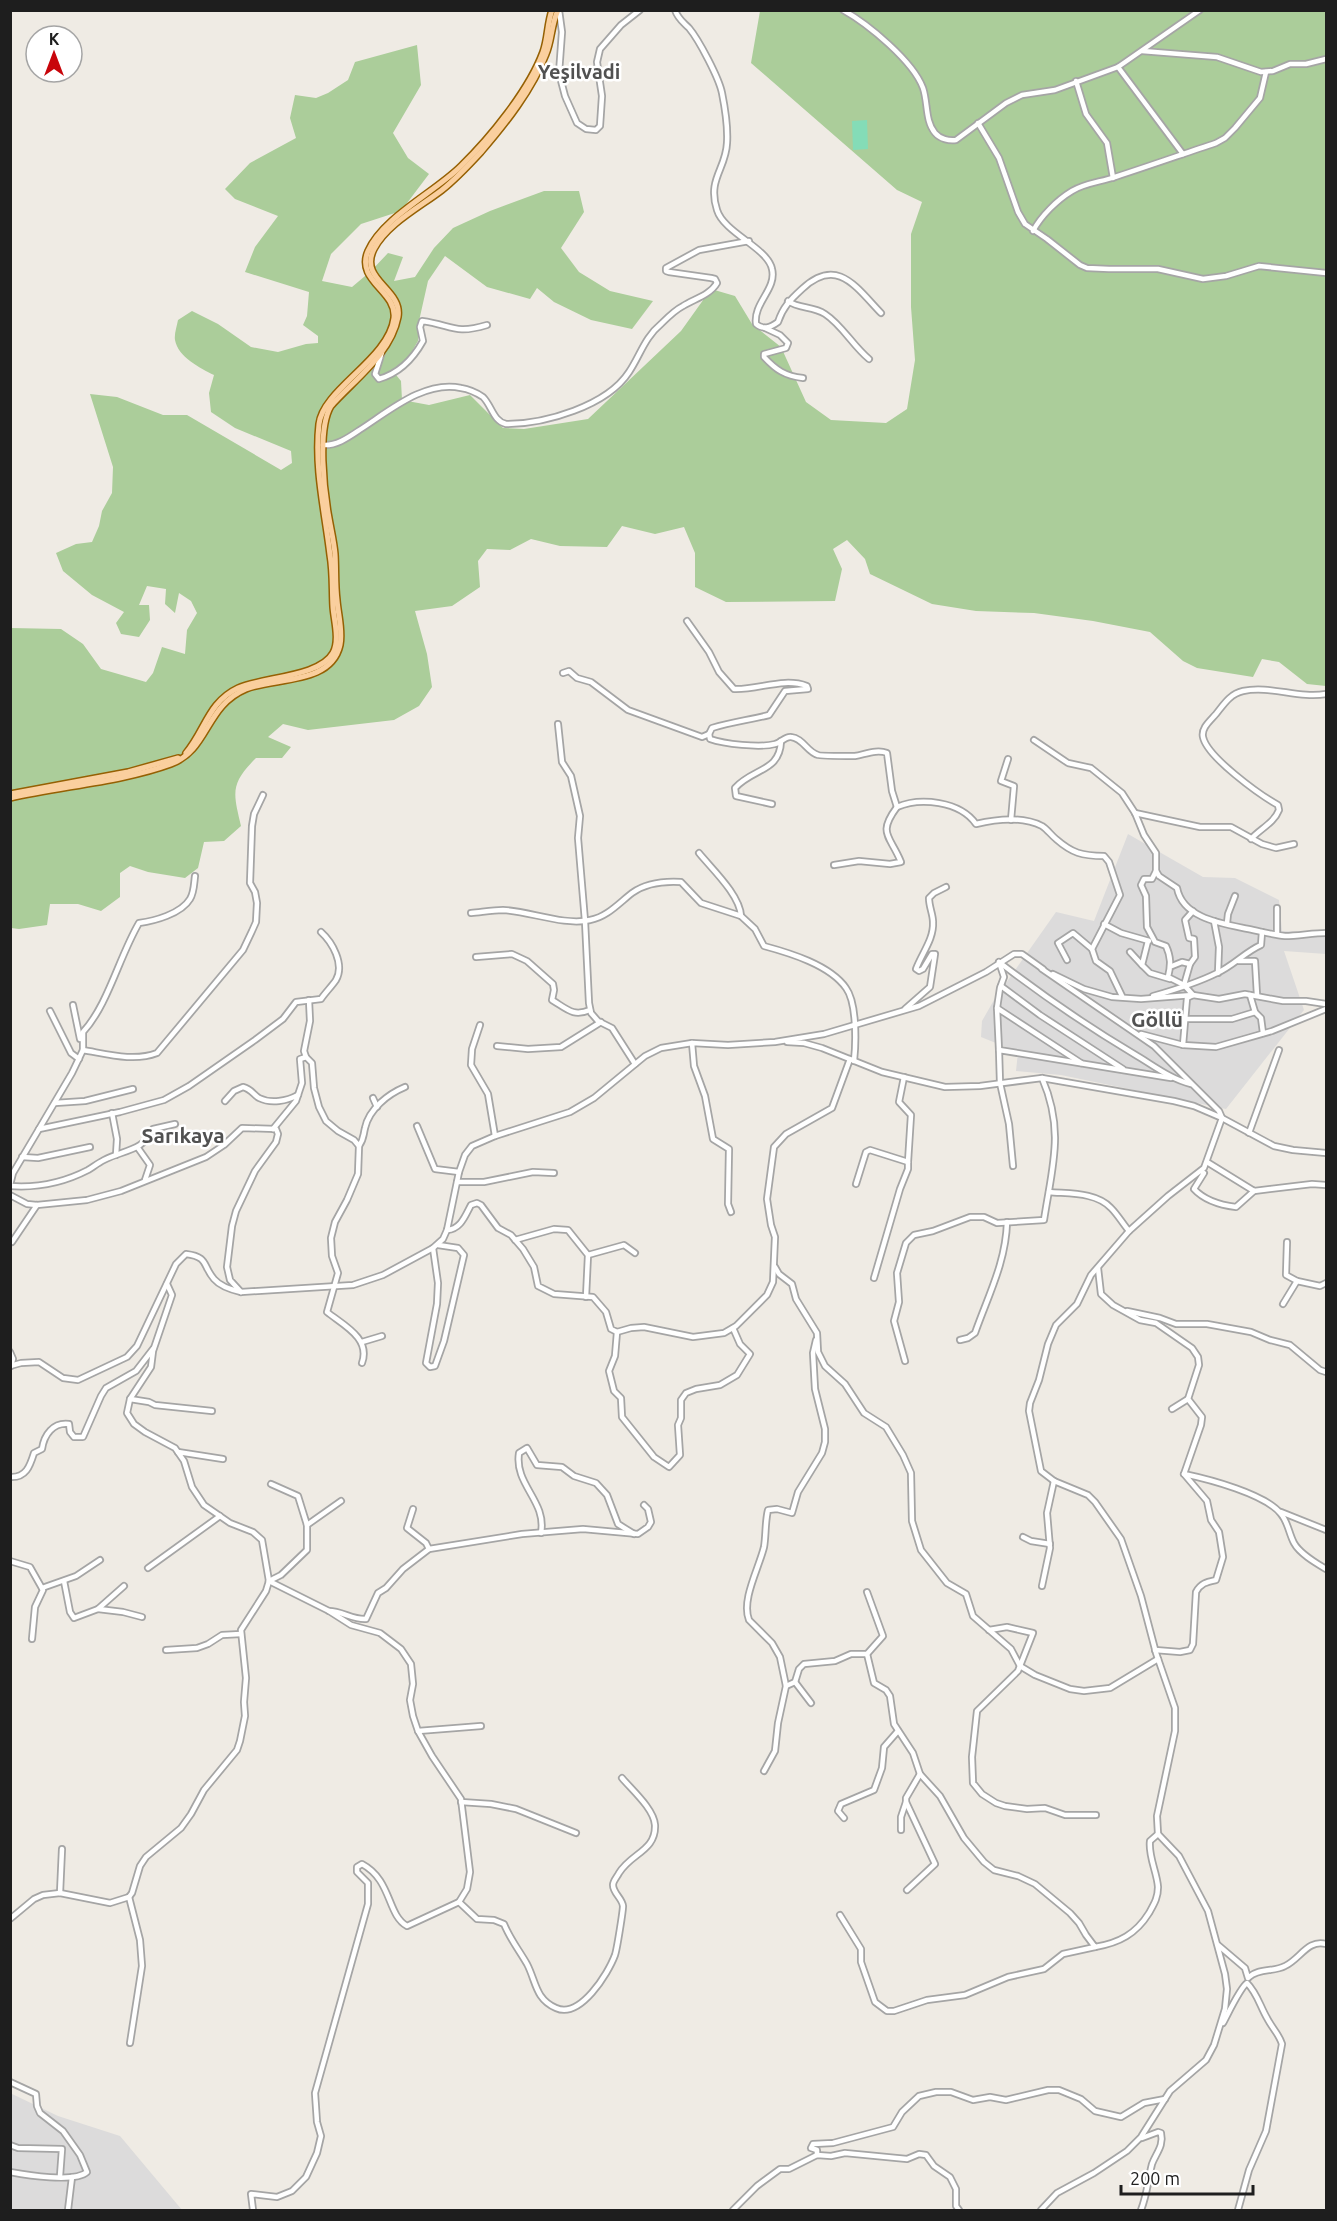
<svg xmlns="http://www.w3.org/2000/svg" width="1337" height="2221" font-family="Ubuntu,sans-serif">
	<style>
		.residential { fill: #dcdbdb }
		.forest { fill: #abcd9a }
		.pitch { fill: #84dcb7 }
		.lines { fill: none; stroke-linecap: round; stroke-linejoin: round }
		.minor-casing { stroke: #a5a5a5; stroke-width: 8 }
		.major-casing { stroke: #956003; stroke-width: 8 }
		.minor { stroke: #fff; stroke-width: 4.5 }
		.major { stroke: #facf9e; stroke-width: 5 }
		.labels { text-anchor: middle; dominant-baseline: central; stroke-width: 5; stroke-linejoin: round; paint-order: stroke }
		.neighbourhood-label { font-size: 20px; font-weight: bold; fill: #515151; stroke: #fff }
		.quarter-label { font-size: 21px; font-weight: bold; fill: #515151; stroke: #fff }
	</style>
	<rect width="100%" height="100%" fill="#efebe4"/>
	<!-- residential -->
	<g class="residential">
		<path d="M1128 834 1203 877 1235 878 1279 900 1282 931 1326 933V954L1284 951 1304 1010 1226 1109 1061 1075 1016 1071 1018 1052 981 1037 982 1021 994 1000 1056 912 1094 921Z"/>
		<path d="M10 2093 58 2116 120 2136 182 2210H11Z"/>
	</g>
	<!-- forest -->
	<path class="forest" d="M760 11H1326V686L1307 684 1279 662 1262 659 1253 677 1197 668 1183 661 1150 632 1093 621 1034 613 976 611 932 604 870 574 865 559 847 540 833 549 842 569 835 601 726 602 695 587V553L684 527 655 534 622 526 607 547 560 546 531 539 510 550 487 549 478 561 480 587 452 606 415 611 427 654 432 687 419 706 394 720 308 730 283 724 268 737 291 747 282 758H256C230 784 233 792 241 826L224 841 204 842 198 868 185 878 148 872 130 866 120 873V897L101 911 78 904H50L47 925 19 929 11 928V628L61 629 83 644 101 669 146 682 153 673 162 647 185 654 187 630 197 613 191 601 179 593 175 613 165 604 166 589 147 586 139 605H149L150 620 139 637 121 634 116 623 124 612 92 595 63 571 56 553 76 544 92 542 99 526 102 511 112 493 113 467 90 394 117 397 163 415H187L281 470 292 463 291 451 235 428 211 412 209 393 214 375C200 368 178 357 175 340 174 334 177 326 178 320L192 311 218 324 251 347 278 352 306 344 318 343V336L303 325 307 316 309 292 245 272 255 247 278 216 235 199 225 189 250 163 296 138 290 118 295 95 316 98 328 93 348 80 355 62 417 45 421 85 393 133 408 158 429 174 401 211 361 224 331 254 322 281 352 287 371 271 388 253 403 257 394 281 415 277 434 248 453 228 490 211 544 191H579L584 212 561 248 579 272 610 291 653 301 632 329 591 320 554 302 537 288 530 299 487 287 445 256 428 281 419 321 418 341 407 360 392 370 401 381 402 400 429 405 470 395 503 428 524 429 588 419 681 331 711 289 735 296 752 324 781 347 806 402 831 420 886 423 907 409 915 360 911 307V234L922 202 897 190 751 63Z"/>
	<!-- pitch -->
	<path class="pitch" d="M867 120 868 149 853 150 852 121Z"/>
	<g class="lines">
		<!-- minor casing -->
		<g class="minor-casing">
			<g id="minor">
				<path d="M559 10 562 32 559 73 565 96 577 123 586 129 596 130 600 126 602 96 597 62 600 49 621 25 640 10"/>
				<path d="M675 10C678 19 683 22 689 28 699 40 719 78 722 93 725 108 728 128 727 143 726 169 707 179 717 210 724 233 768 248 772 269 777 289 753 303 756 324 763 330 770 328 778 322 783 307 790 300 802 289 837 256 856 287 881 313"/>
				<path d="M843 10C868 24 913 61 923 88 928 103 925 121 935 133 940 139 949 141 956 140L1006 103 1022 95 1055 90 1118 67 1200 10"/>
				<path d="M1142 51 1217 57 1261 72 1273 71 1290 64H1306L1326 59"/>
				<path d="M1118 67 1183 154"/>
				<path d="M1076 81 1086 114 1107 143 1113 178"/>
				<path d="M978 123 999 158 1018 212 1025 224 1047 239 1080 265 1087 268 1109 269H1158L1203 279 1226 276 1259 266 1326 273"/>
				<path d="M1033 231C1041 216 1057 200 1072 191 1085 183 1101 182 1115 177 1149 166 1183 154 1216 143L1225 138 1235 128 1260 98 1266 72"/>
				<path d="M788 301C799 309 813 306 825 314 842 325 853 346 869 359"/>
				<path d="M765 328 780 335 788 343 786 348 764 354V357C776 370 785 376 803 378"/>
				<path d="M382 352 375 374 379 379C400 373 413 359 423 341L420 327 422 321C452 325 454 335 487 325"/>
				<path d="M323 445C337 446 349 437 361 429 389 411 425 380 461 388 468 389 477 393 483 397 492 406 493 421 506 424 545 424 607 406 629 372 641 354 644 338 662 323 668 317 675 310 683 306 694 299 710 295 717 283L715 279 711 278 669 272 666 271V268L699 250 749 241"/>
				<path d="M563 673 569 671 577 678 591 682 628 710 702 737 709 734 712 728C732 722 749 720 769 715L785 691 808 689 807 686C783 677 759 690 734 689L719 672 709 652 687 621"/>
				<path d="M558 724 562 762 571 776 580 816 578 838 585 921 589 1003 591 1013 598 1021 612 1028 635 1064"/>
				<path d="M709 734 710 739C724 744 760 748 775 744 781 743 785 736 791 737 803 738 807 752 818 755 820 756 852 756 855 756 866 754 877 749 887 753L892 791 897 807C920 797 960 801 976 824 997 819 1022 816 1042 826 1047 829 1051 835 1056 839 1072 853 1082 856 1104 856L1109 862 1120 895 1092 949 1096 961 1110 971 1122 996"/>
				<path d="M1034 740 1068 763 1091 768 1122 793 1135 813 1144 835 1156 853V871L1159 876 1177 888C1183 920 1226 924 1253 930 1263 932 1274 935 1285 936 1298 936 1313 933 1326 933"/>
				<path d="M1008 759 1001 781 1014 786 1011 820"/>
				<path d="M772 804 736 796 735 788C753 768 780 772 781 741"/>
				<path d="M1135 813 1200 827H1231L1262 844 1276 848 1294 844"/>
				<path d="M1251 839C1260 829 1274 823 1279 810L1278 805C1260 795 1207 757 1203 737 1201 728 1210 721 1216 714 1224 704 1230 694 1243 691 1270 685 1299 699 1326 694"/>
				<path d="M699 853C712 869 740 895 741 916"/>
				<path d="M834 865 859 861 890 864 901 862C890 835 877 834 897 807"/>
				<path d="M1156 871 1152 879H1144L1141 885 1146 896 1147 927 1155 942 1166 946C1171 957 1171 965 1168 977L1184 985 1193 995 1187 998 1183 1045"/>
				<path d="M471 913C482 912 493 910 503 910 529 911 564 926 590 920 607 917 619 903 632 893 646 883 664 881 681 882L701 903 741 916 755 929 764 946C790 953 830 965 846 988 857 1003 856 1043 854 1061"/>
				<path d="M1214 921 1219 947 1218 973"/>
				<path d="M1227 923 1228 914 1235 896"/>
				<path d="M1104 924 1121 933 1149 941"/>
				<path d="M1277 934V908"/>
				<path d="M1148 941 1142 965 1150 973 1170 979"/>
				<path d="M1130 952 1142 965"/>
				<path d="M476 957 512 954 527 961 553 984 554 990 552 1000C567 1009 573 1017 590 1010"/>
				<path d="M1067 960 1058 943 1073 933 1092 949"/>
				<path d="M1238 961H1255L1257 995"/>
				<path d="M999 962C1042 995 1087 1026 1134 1054 1153 1065 1170 1079 1191 1084"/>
				<path d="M1172 966 1182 962 1190 964 1195 957 1194 939 1189 938 1185 920 1193 911"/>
				<path d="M1053 974 1084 989 1112 997 1141 999 1193 995 1219 999 1245 994 1283 1001H1306L1326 1004"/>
				<path d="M1184 985 1190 964"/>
				<path d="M1001 986 1040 1015 1123 1069"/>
				<path d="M1250 995 1255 1012 1261 1018 1263 1033"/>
				<path d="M1153 996C1174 990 1197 983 1217 973 1233 966 1245 952 1261 945L1262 932"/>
				<path d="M73 1005 80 1039"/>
				<path d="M997 1008 1000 988 1004 977 999 962"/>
				<path d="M905 1009 930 987 935 954H932L923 969 919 971 916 969C922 953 934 939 933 922 933 914 929 907 929 898L934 893 946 887"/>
				<path d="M50 1011 71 1053 79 1059"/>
				<path d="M1185 1019H1232L1255 1012"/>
				<path d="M480 1025 472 1049 471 1065 488 1094 495 1136"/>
				<path d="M1141 1034 1183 1045 1216 1047 1272 1031 1326 1009"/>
				<path d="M787 1042 804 1043 822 1048 882 1072 945 1087 980 1086 1042 1078 1174 1101 1194 1106 1222 1118 1274 1146 1293 1150 1326 1153"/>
				<path d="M692 1043 694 1066 705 1096 713 1139 729 1149 728 1204 731 1212"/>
				<path d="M497 1046 528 1049 561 1047 601 1022"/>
				<path d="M83 1050V1032C108 1005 119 957 139 923 154 921 181 914 190 899 194 893 194 884 195 876"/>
				<path d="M999 1050 997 1008 1081 1063"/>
				<path d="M306 1057 304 1051 310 1021 309 1000"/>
				<path d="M373 1098 377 1107"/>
				<path d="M225 1101 234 1091 243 1087C251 1089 253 1094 259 1098 271 1104 287 1101 298 1095"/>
				<path d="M55 1103 85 1101 133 1089"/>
				<path d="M112 1113 117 1139 116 1155"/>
				<path d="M417 1126 435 1169 459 1172"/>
				<path d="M39 1129 72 1073 83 1050C107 1054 134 1062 157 1053L243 950 252 931 256 922 257 903 255 892 250 883 252 826 254 814 263 795"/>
				<path d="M273 1129 296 1101 302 1083 300 1059 306 1057 312 1063 314 1088 319 1107 326 1121 338 1131 354 1140 359 1146 358 1174 347 1200 335 1222 331 1238 332 1256 338 1273 327 1312C343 1325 371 1338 362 1363"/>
				<path d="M1249 1133 1279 1050"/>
				<path d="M359 1146C364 1139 363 1136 365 1128 369 1109 388 1094 405 1087"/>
				<path d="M138 1148 150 1165 145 1180"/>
				<path d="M22 1157 38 1158 90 1147"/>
				<path d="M1207 1162 1254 1191 1312 1184 1326 1185"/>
				<path d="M1013 1166 1009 1124 1000 1083 999 1050 1171 1078"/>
				<path d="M1201 1171 1204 1173 1194 1189C1205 1201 1220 1205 1236 1207L1254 1191"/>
				<path d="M457 1182H484L533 1172 554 1173"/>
				<path d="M856 1184 866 1152 870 1150 908 1162 911 1115 899 1102 904 1077"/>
				<path d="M10 1185 13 1173 39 1129 120 1112 164 1100 189 1086 255 1040 283 1019 296 1002 321 999C325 993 332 986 336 980 345 964 332 942 321 932"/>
				<path d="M10 1186C38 1188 63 1183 88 1170 93 1167 98 1163 104 1160 123 1150 144 1151 153 1129L175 1124"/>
				<path d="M1049 1192C1069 1194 1096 1192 1111 1208 1118 1215 1123 1224 1129 1231"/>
				<path d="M10 1195 27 1204 37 1205 87 1200 121 1191 206 1157 224 1145 242 1128 276 1129 278 1134 276 1142 255 1171 236 1211 232 1226 227 1267 230 1280 241 1292"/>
				<path d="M447 1230C461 1229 465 1216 471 1205L477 1203 481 1205 498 1228 511 1235 523 1249 534 1267 538 1286 554 1294 593 1297 606 1312 611 1329 617 1332 631 1328 644 1327 693 1337 724 1333 736 1326 767 1295 773 1282 775 1237 771 1225 767 1199 774 1147 786 1134 832 1108 850 1059"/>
				<path d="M515 1240 554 1229 568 1230 588 1255 586 1297"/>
				<path d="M12 1242 37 1205"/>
				<path d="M1287 1242 1286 1275 1297 1281"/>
				<path d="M433 1248 438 1283 437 1304 426 1363 430 1367 435 1366 444 1341 464 1255 458 1248 438 1245"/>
				<path d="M588 1255 624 1245 635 1253"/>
				<path d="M775 1267 779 1274 792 1284 796 1299 817 1333 818 1352 825 1366 845 1384 864 1413 886 1427 903 1455 911 1473 912 1521 921 1550 947 1583 966 1594 973 1616 1011 1649 1020 1666 1035 1675 1070 1689 1084 1691 1110 1688 1158 1659"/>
				<path d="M1098 1268 1101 1294 1113 1305 1140 1320 1156 1323 1192 1348 1198 1357 1199 1365 1188 1399 1202 1417 1201 1425 1184 1474C1208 1479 1266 1494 1281 1514 1288 1522 1289 1534 1294 1543 1300 1554 1316 1563 1326 1569"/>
				<path d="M874 1278 900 1189 908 1169V1162"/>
				<path d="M1283 1304 1297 1281 1320 1286 1326 1283"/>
				<path d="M1127 1311 1160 1318 1176 1324H1207L1251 1332 1270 1340 1290 1345 1320 1370 1326 1372"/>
				<path d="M617 1332 615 1356 609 1371 614 1391 621 1398 622 1417 654 1457 669 1467 680 1455 678 1425 681 1418V1400L686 1393 696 1389 720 1385 737 1375 750 1354 740 1344 733 1328"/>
				<path d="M960 1340 968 1338 975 1333C988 1296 1006 1262 1007 1222"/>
				<path d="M362 1342 382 1336"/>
				<path d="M10 1352 13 1359 11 1366"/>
				<path d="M905 1361 894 1321 899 1302 897 1273 906 1243 914 1235 933 1231 970 1217H984L997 1223 1044 1220C1052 1167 1065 1131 1042 1078"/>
				<path d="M10 1366 21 1363 39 1362 63 1378 78 1380 127 1357 137 1346 176 1264 186 1254C209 1257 202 1265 214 1279 220 1286 232 1290 241 1292L353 1285 383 1275 433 1248 443 1239 447 1230 459 1172 465 1155 472 1146 495 1136 570 1112 594 1098 645 1056 661 1048 692 1043 728 1045 775 1042 824 1034 919 1006 986 972 1014 954H1022L1043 969"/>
				<path d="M130 1399 149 1402 155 1405 212 1411"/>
				<path d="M1172 1409 1188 1399"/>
				<path d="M178 1452 223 1459"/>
				<path d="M10 1477C26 1478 30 1466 34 1453L42 1449C44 1435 53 1422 69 1424L70 1432 74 1437H83L101 1396 106 1388 136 1371 153 1349"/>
				<path d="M413 1509 407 1528 426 1543 429 1549"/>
				<path d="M1281 1512 1326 1530"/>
				<path d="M307 1525 341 1501"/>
				<path d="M541 1533C547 1501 514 1485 519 1453L527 1448 537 1465 562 1467 574 1476 596 1483 607 1495 618 1524 634 1534"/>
				<path d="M1023 1537 1031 1541 1050 1544"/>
				<path d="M10 1561 30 1567 43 1590 35 1607 32 1639"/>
				<path d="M148 1568 220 1516"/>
				<path d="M64 1581 70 1612 74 1618 98 1609 124 1586"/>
				<path d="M269 1581 281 1575 307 1550V1525L298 1496 271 1484"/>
				<path d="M1042 1586 1050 1548 1047 1513 1054 1481"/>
				<path d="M42 1588 76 1576 100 1560"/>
				<path d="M98 1609 123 1612 142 1617"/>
				<path d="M329 1611C342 1611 353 1620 366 1619L378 1593 386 1588 403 1569 429 1549 522 1534 583 1529 638 1534 648 1527 651 1522 648 1509 644 1505"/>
				<path d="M989 1630 1007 1627 1033 1633 1018 1671 977 1711 972 1757 973 1783 982 1794 996 1803 1005 1806 1027 1809 1045 1808 1065 1815H1096"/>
				<path d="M166 1650 197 1648 208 1644 222 1635 241 1634"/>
				<path d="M1155 1650 1180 1652 1190 1650 1193 1644 1196 1592C1201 1583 1207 1582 1216 1580L1223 1557 1219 1532 1211 1520 1207 1501 1184 1474"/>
				<path d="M867 1654 874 1683 886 1690 890 1696 894 1724 913 1753 920 1774 940 1796 964 1838 984 1862 994 1870 1018 1876 1035 1884 1070 1913 1079 1923 1086 1935 1095 1947C1119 1943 1136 1934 1149 1913 1154 1904 1158 1898 1158 1887 1157 1872 1148 1856 1150 1841L1158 1834"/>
				<path d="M795 1682 811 1703"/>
				<path d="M786 1686 795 1682 799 1669 804 1664 835 1661 851 1654H867L883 1636 867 1592"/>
				<path d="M418 1731 481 1726"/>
				<path d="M764 1771 775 1751 778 1723 786 1686 780 1657 772 1643 749 1620C741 1600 759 1568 764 1547 766 1536 765 1522 768 1510L777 1509 792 1513 798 1492 822 1453 825 1442V1429L815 1389 813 1353 816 1340"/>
				<path d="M461 1802 491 1804 516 1809 576 1833"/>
				<path d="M844 1818 838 1811 841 1804 874 1790 882 1768 884 1747 898 1731"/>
				<path d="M901 1830V1817L906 1802"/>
				<path d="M907 1890 935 1864 906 1802V1798L920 1774"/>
				<path d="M60 1893 62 1849"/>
				<path d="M129 1897 140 1940 142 1966 130 2043"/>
				<path d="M459 1902 477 1919 494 1920 504 1924C510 1939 519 1950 527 1964 536 1981 535 1999 556 2008 580 2019 608 1974 615 1955 617 1949 623 1911 623 1906 622 1898 613 1893 613 1885 613 1881 617 1877 619 1873 631 1853 656 1851 655 1825 654 1809 632 1790 622 1778"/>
				<path d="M840 1915 861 1949V1962L875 2002 887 2011H894L927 2000 965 1995 1008 1977 1044 1969 1063 1954 1095 1947"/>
				<path d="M10 1919 34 1899 43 1895 60 1893 110 1903 129 1897 132 1893 140 1866 146 1857 181 1828 191 1814 204 1790 237 1750 240 1741 245 1716 244 1702 246 1678 241 1630 266 1591 269 1581 262 1540 253 1532 230 1523 204 1505 192 1487 184 1461 175 1448 145 1432 134 1424 127 1413 130 1399 151 1367 153 1351 172 1295 167 1284"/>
				<path d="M1218 1945 1245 1968 1248 1978"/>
				<path d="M1249 1977C1259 1968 1274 1972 1285 1966 1300 1959 1308 1939 1326 1944"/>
				<path d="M1223 2023C1228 2014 1240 1988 1247 1983 1257 1993 1260 2006 1267 2018 1272 2028 1279 2034 1282 2044L1266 2131 1249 2170 1238 2210"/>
				<path d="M10 2082 36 2094 37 2106 40 2113 63 2131 80 2155 87 2172C75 2183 26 2175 10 2172"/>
				<path d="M10 2145 18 2148 62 2149 60 2176"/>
				<path d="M817 2155V2150L811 2148 813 2144 833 2143 893 2127 902 2112 919 2096 936 2092H951L973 2100 990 2097 1006 2100 1048 2090H1059L1081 2099 1095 2111 1121 2117 1144 2103 1165 2099"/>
				<path d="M68 2210 72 2177"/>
				<path d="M253 2210 251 2194 277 2197 292 2191 306 2177 317 2153 321 2136 317 2122 315 2093 368 1904V1883L357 1872V1867L362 1864C392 1880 387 1915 407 1926L459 1902 467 1889 470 1872 461 1799 432 1756 418 1731 413 1716 410 1700 413 1684 411 1664 401 1649 380 1633 351 1625 329 1611 269 1581"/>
				<path d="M733 2210 757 2186 780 2169H789L817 2155 831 2156 845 2153 907 2159 919 2154 926 2155 934 2166 950 2177 956 2189V2206L959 2210"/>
				<path d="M1041 2210 1057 2193 1094 2173 1127 2151 1141 2137 1170 2091 1206 2060 1214 2045 1225 2009 1227 1989 1225 1974 1208 1911 1179 1856 1158 1834 1157 1816 1175 1731V1708L1156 1653 1141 1596 1121 1539 1095 1502 1088 1495 1054 1481 1041 1471 1029 1411 1030 1403 1039 1380 1048 1344 1056 1325 1077 1304 1091 1275 1129 1231 1168 1196 1204 1168 1222 1118 1219 1111 1154 1046 1042 969"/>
				<path d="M1141 2210C1147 2195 1148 2180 1152 2164 1156 2153 1164 2146 1161 2133L1158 2132 1142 2138"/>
			</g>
		</g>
		<!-- major casing -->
		<g class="major-casing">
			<g id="major">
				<path d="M186 753C205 731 208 702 238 688 262 677 320 677 333 653 340 640 334 621 333 607 332 590 333 572 330 555 325 512 314 468 319 424 323 389 389 359 394 318 397 291 355 281 368 251 383 217 435 192 461 166 490 138 529 90 543 52 548 38 547 24 552 10"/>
				<path d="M10 794 128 772 178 758"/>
				<path d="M10 798C62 786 122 782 171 764 209 750 205 706 246 689 275 677 331 685 340 645 343 631 338 614 337 600 335 585 336 569 335 554 334 542 331 530 329 518 324 491 317 429 331 406 354 380 391 354 398 317 403 289 358 280 374 249 387 224 420 207 442 190 456 179 469 165 481 152 506 123 532 90 546 54 552 40 551 25 558 10"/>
			</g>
		</g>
		<!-- minor -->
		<use href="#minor" class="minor"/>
		<!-- major -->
		<use href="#major" class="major"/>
	</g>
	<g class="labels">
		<!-- neighbourhood labels -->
		<g class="neighbourhood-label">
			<text x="579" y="71">Yeşilvadi</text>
		</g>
		<!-- quarter labels -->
		<g class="quarter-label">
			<text x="1157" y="1019">Göllü</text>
			<text x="183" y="1135">Sarıkaya</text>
		</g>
	</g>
	<!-- border -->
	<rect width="1337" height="2221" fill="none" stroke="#1e1e1e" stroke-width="24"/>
	<!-- north arrow -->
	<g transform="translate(54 54)"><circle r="28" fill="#ffffff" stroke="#a5a5a5" stroke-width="1.5"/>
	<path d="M0-4.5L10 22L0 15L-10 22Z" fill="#c8050b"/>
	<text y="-9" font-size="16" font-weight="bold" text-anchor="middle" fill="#1e1e1e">K</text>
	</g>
	<!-- scale -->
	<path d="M1121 2185v9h132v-9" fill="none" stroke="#1e1e1e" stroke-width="3"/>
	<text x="1130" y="2185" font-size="18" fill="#1e1e1e" stroke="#ffffff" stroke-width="4.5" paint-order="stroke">200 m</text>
</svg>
